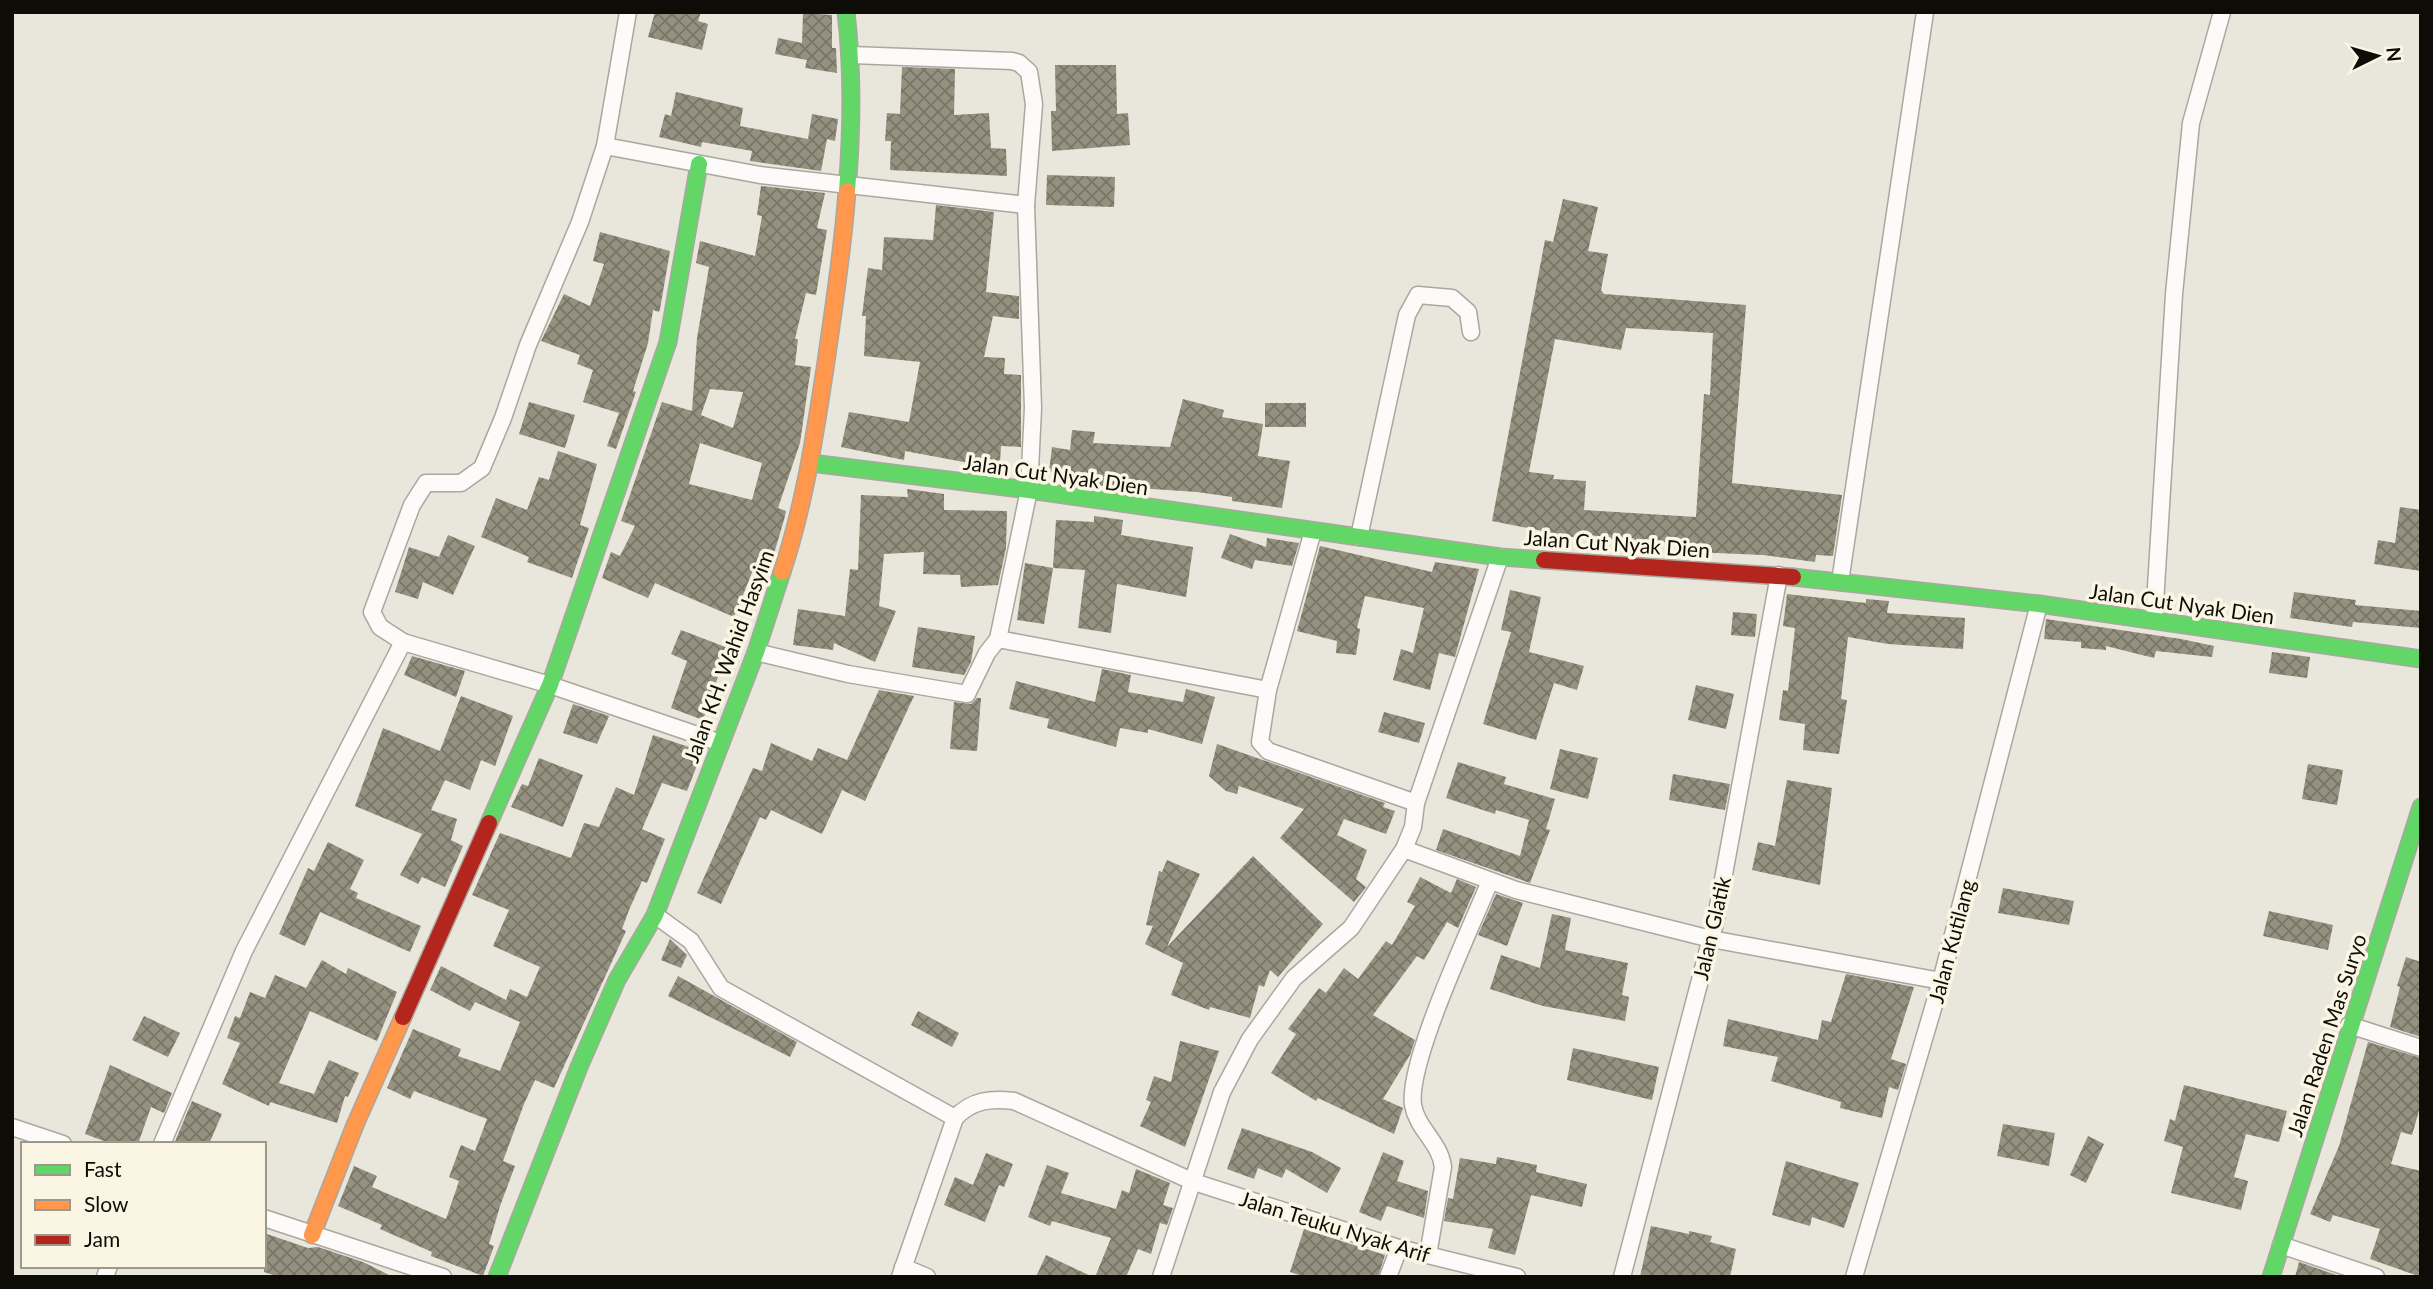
<svg xmlns="http://www.w3.org/2000/svg" width="2433" height="1289" font-family="Lato,sans-serif">
	<style>
		.building { fill: url(#building-cross-hatch); fill-rule: evenodd }
		.lines { fill: none; stroke-linecap: round; stroke-linejoin: round }
		.street-casing { stroke: #aaa7a0; stroke-width: 19 }
		.fast-casing { stroke: #aaa7a0; stroke-width: 19 }
		.slow-casing { stroke: #aaa7a0; stroke-width: 19 }
		.jam-casing { stroke: #aaa7a0; stroke-width: 19 }
		.street { stroke: #fcfbfa; stroke-width: 16 }
		.fast { stroke: #63d668; stroke-width: 16 }
		.slow { stroke: #ff974d; stroke-width: 16 }
		.jam { stroke: #b3261e; stroke-width: 16 }
		.labels { text-anchor: middle; dominant-baseline: central; stroke-width: 7; stroke-linejoin: round; paint-order: stroke }
		.street-label { font-size: 21px; fill: #0e0c07; stroke: #fbf6e4 }
	</style>
	<defs>
		<pattern id="building-cross-hatch" width="8" height="8" patternUnits="userSpaceOnUse" patternTransform="scale(1.75)"><rect width="8" height="8" fill="#959180"/><path d="M0 0l8 8M0 8l8-8" fill="none" stroke="#787567"/></pattern>
	</defs>
	<rect width="100%" height="100%" fill="#e9e6dc"/>
	<!-- building -->
	<g class="building">
		<path d="M655 12H701L698 21 708 24 702 50 648 37Z"/>
		<path d="M803 13 832 15V48H836L837 73 805 68 807 60 775 54 778 38 802 43Z"/>
		<path d="M1055 65H1116L1117 114 1128 113 1130 145 1052 151 1051 111H1056Z"/>
		<path d="M902 67 955 69 954 115 989 113 991 148 1006 149 1007 176 890 170 891 141H885L887 113 900 114Z"/>
		<path d="M676 92 743 108 740 126 808 139 812 114 838 119 835 141 827 139 821 171 750 161 752 151 702 142 701 147 659 137 665 114 671 116Z"/>
		<path d="M1047 175 1115 177 1114 207 1046 205Z"/>
		<path d="M761 186 825 193 817 228 827 230 816 295 806 293 795 339H798L795 365 811 367 800 443 778 508 786 511 784 520 773 557 760 553 734 617 655 583 648 598 602 578 611 552 620 556 635 526 621 521 662 402 692 411 697 338 709 267 696 263 700 241 755 256 762 216 757 215ZM710 389 743 392 733 428 701 415ZM700 443 762 463 752 500 689 484Z"/>
		<path d="M1563 199 1598 207 1588 251 1608 254 1601 290 1604 294 1746 305 1732 483 1842 495 1833 556 1816 555 1815 562 1763 555 1693 552 1694 544 1558 536V534L1492 521 1545 240 1553 242ZM1626 328 1713 333 1710 395 1704 394 1696 517 1584 510 1586 481 1553 479 1554 475 1529 472 1555 339 1621 350Z"/>
		<path d="M936 205 994 212 986 292 1019 296V319L993 316 984 357 1005 358 1004 374 1021 375V447L1001 446 1000 463H969L905 451 904 460 841 447 849 412 909 422 920 362 864 356 866 316H862L868 268 882 270 884 237 933 240Z"/>
		<path d="M600 232 670 251 660 309 659 312 653 310 648 343 633 391 636 392 616 449 607 446 619 413 583 402 593 370 577 364 580 355 541 341 564 294 590 306 604 264 593 261Z"/>
		<path d="M1183 399 1224 410 1222 417 1263 424 1258 456 1290 461 1282 508 1232 501V497L1197 492 1092 485 1093 478 1049 472 1052 447 1070 450 1072 430 1095 432 1093 443 1170 447Z"/>
		<path d="M529 402 575 415 565 448 519 434Z"/>
		<rect x="1265" y="403" width="41" height="24"/>
		<path d="M558 451 597 464 580 525 589 528 572 578 527 562 529 557 481 537 496 498 527 510 539 477 549 480Z"/>
		<path d="M907 489 944 494V510L1007 511 1006 548 998 585 961 587 960 575 923 574 924 552 884 554 879 606 896 611 875 662 834 643 833 650 793 645 798 609 845 616 850 569 858 570 861 495 908 497Z"/>
		<path d="M2400 507 2421 510V571L2374 564 2378 540 2395 543Z"/>
		<path d="M1094 516 1123 520 1121 535 1193 547 1186 597 1117 584 1111 633 1078 628 1085 570 1053 568 1056 520 1094 522Z"/>
		<path d="M1230 534 1266 547 1267 538 1299 543 1292 566 1255 560 1252 569 1221 558Z"/>
		<path d="M448 535 475 546 453 595 423 582 418 599 395 592 409 547 439 557Z"/>
		<path d="M1320 546 1432 572 1435 562 1479 569 1455 657 1439 653 1430 690 1393 680 1401 649 1413 653 1424 608 1365 596 1357 628 1360 629 1356 655 1336 653 1337 641 1297 631Z"/>
		<path d="M1025 563 1053 568 1044 624 1017 620Z"/>
		<path d="M1510 590 1541 597 1529 652 1584 666 1577 690 1554 683 1536 740 1483 724 1511 632 1501 630Z"/>
		<path d="M2294 592 2356 600 2355 605 2421 611V628L2353 622 2352 627 2290 618Z"/>
		<path d="M1787 594 1866 603V599L1889 601 1887 613 1965 618 1963 649 1888 644 1848 637 1841 699 1847 700 1839 754 1803 750 1805 724 1779 720 1783 690 1788 691 1795 628 1783 626Z"/>
		<path d="M1733 612 1757 614 1755 637 1731 635Z"/>
		<path d="M2046 619 2181 639 2214 646 2212 657 2156 651 2154 658 2106 646V650L2081 648V642L2044 639Z"/>
		<path d="M918 627 975 636 971 662 964 675 912 667Z"/>
		<path d="M681 630 728 648 703 720 671 708 687 661 671 654Z"/>
		<path d="M2272 652 2310 657 2307 678 2269 673Z"/>
		<path d="M412 656 465 671 456 697 404 675Z"/>
		<path d="M1102 669 1131 675 1128 692 1183 702 1186 689 1215 697 1202 744 1148 729V733L1120 728 1116 747 1047 728 1049 719 1009 709 1016 681 1095 702Z"/>
		<path d="M1696 685 1734 694 1726 729 1688 720Z"/>
		<path d="M879 690 914 696 865 801 842 790 822 834 771 810 766 820 760 817 721 904 697 893 753 768 762 771 771 743 812 761 818 748 847 760Z"/>
		<path d="M461 696 513 716 495 766 481 760 470 790 445 780 431 810 457 819 451 840 463 846 445 887 422 877 418 884 400 875 422 834 355 806 383 728 440 751Z"/>
		<path d="M977 698H981L977 751 950 749 954 702 971 704Z"/>
		<path d="M573 704 609 716 597 744 563 733Z"/>
		<path d="M1384 712 1425 723 1419 743 1378 732Z"/>
		<path d="M653 735 701 751V755L687 791 662 783 642 829 665 839 647 883 642 881 629 910 622 929 626 931 554 1088 535 1080 524 1104 503 1161 515 1166 500 1206 489 1244 494 1246 483 1276 431 1256 432 1252 380 1229 382 1225 338 1206 354 1166 377 1176 372 1187 446 1219 459 1181 449 1177 461 1145 475 1151 487 1119 414 1091 410 1099 387 1088 413 1029 461 1049 458 1056 500 1071 520 1022 475 1002 470 1011 430 990 441 966 506 1000 510 989 527 997 540 967 493 946 509 910 472 895 500 833 571 858 584 823 599 827 616 787 634 795Z"/>
		<path d="M1217 744 1385 803 1383 807 1395 811 1386 834 1344 819 1337 835 1367 850 1356 879 1366 887 1354 902 1280 838 1304 809 1239 786 1237 794 1226 791 1209 776Z"/>
		<path d="M1560 749 1598 758 1588 799 1550 789Z"/>
		<path d="M539 758 583 775 563 827 511 807 522 784 528 786Z"/>
		<path d="M1458 762 1506 777 1504 784 1555 799 1546 829 1550 830 1530 883 1436 850 1443 829 1520 856 1529 820 1496 810 1495 814 1446 798Z"/>
		<path d="M2308 764 2343 770 2337 805 2302 799Z"/>
		<path d="M1673 774 1730 784 1725 810 1669 800Z"/>
		<path d="M1787 780 1832 788 1820 885 1752 870 1758 842 1775 846Z"/>
		<path d="M328 842 364 860 350 889 358 893 356 898 421 926 410 952 320 912 305 946 279 934 308 868 314 871Z"/>
		<path d="M1253 856 1323 924 1278 977 1270 970 1264 987 1259 985 1250 1018 1210 1007 1209 1010 1171 995 1183 963 1145 944 1153 926 1146 925 1159 871 1162 872 1167 860 1200 874 1167 947Z"/>
		<path d="M1420 877 1451 893 1457 879 1476 887 1458 928 1447 922 1424 960 1417 956 1373 1015 1415 1040 1410 1055 1383 1099 1403 1108 1394 1134 1318 1098 1316 1101 1271 1073 1296 1034 1288 1029 1319 988 1326 993 1344 968 1358 979 1386 941 1392 945 1415 906 1407 902Z"/>
		<path d="M2003 888 2074 901 2069 925 1998 913Z"/>
		<path d="M1496 894 1523 903 1507 946 1478 935Z"/>
		<path d="M2269 911 2333 925 2328 950 2263 936Z"/>
		<path d="M1552 914 1571 918 1565 950 1628 963 1622 995 1629 997 1625 1021 1543 1006 1490 989 1501 955 1540 968Z"/>
		<path d="M670 939 687 955 681 968 661 960Z"/>
		<path d="M2406 957 2421 962V1037L2390 1027 2400 987 2397 986Z"/>
		<path d="M322 960 346 974 348 968 397 992 377 1041 310 1011 279 1083 314 1094 329 1060 359 1073 348 1097 345 1096 337 1123 270 1102 269 1106 222 1084 240 1043 227 1038 235 1016 240 1018 250 992 265 998 275 975 306 988Z"/>
		<path d="M1846 974 1914 987 1891 1059 1906 1064 1898 1090 1889 1087 1882 1118 1840 1108 1841 1102 1771 1081 1778 1057 1723 1046 1728 1019 1818 1040 1822 1020 1831 1022Z"/>
		<path d="M678 976 797 1042 790 1057 668 996Z"/>
		<path d="M918 1011 959 1033 952 1047 911 1025Z"/>
		<path d="M144 1016 180 1033 168 1057 132 1040Z"/>
		<path d="M1180 1041 1219 1051 1185 1147 1140 1126 1151 1102 1146 1100 1154 1076 1171 1082Z"/>
		<path d="M2368 1042 2421 1058V1104L2412 1135 2401 1132 2391 1164 2421 1171V1277L2370 1259 2380 1229 2333 1215 2330 1222 2310 1214 2339 1146Z"/>
		<path d="M1573 1048 1659 1067 1652 1100 1567 1080Z"/>
		<path d="M110 1065 172 1093 164 1113 151 1107 138 1144H112L85 1134Z"/>
		<path d="M2184 1085 2287 1111 2279 1142 2246 1134 2234 1177 2248 1181 2241 1210 2171 1193 2183 1147 2164 1141 2170 1119 2175 1121Z"/>
		<path d="M192 1101 222 1114 209 1144H174Z"/>
		<path d="M2003 1124 2055 1133 2049 1166 1997 1156Z"/>
		<path d="M1242 1128 1312 1152 1341 1168 1327 1193 1286 1169 1282 1178 1258 1168 1254 1179 1227 1169Z"/>
		<path d="M2088 1136 2104 1144 2086 1183 2070 1175Z"/>
		<path d="M1383 1152 1404 1161 1397 1181 1428 1191 1424 1218 1387 1206 1381 1221 1359 1212Z"/>
		<path d="M986 1153 1013 1164 1004 1187 999 1185 985 1222 944 1205 955 1177 973 1185Z"/>
		<path d="M1497 1157 1537 1165 1536 1172 1587 1184 1582 1207 1531 1195 1515 1255 1488 1248 1493 1229 1444 1221 1448 1198 1453 1199 1460 1158 1496 1164Z"/>
		<path d="M1786 1161 1859 1183 1844 1228 1812 1217 1810 1226 1772 1215Z"/>
		<path d="M1047 1165 1069 1173 1061 1193 1116 1209 1122 1190 1129 1193 1136 1169 1170 1183 1163 1205 1173 1208 1167 1225 1160 1223 1151 1254 1138 1249 1126 1277H1095L1111 1238 1052 1221 1050 1226 1028 1217Z"/>
		<path d="M1651 1226 1689 1234V1231L1712 1236 1710 1242 1736 1249 1730 1277H1640Z"/>
		<path d="M1304 1229 1385 1255 1378 1277H1305L1290 1272Z"/>
		<path d="M264 1233 308 1248 318 1247 363 1262 393 1277H279L264 1272Z"/>
		<path d="M1046 1255 1093 1277H1036Z"/>
		<path d="M2299 1262 2342 1277H2295Z"/>
	</g>
	<g class="lines">
		<!-- street casing -->
		<g class="street-casing">
			<g id="street">
				<path d="M628 12 605 146 580 222 528 345 503 418 482 468 461 483H426L412 505 372 612 380 627 403 642 550 685 721 743"/>
				<path d="M605 146 760 175 1026 205"/>
				<path d="M1313 531 1268 690 1260 742 1268 751 1416 803"/>
				<path d="M1359 537 1407 315 1418 295 1452 298 1468 312 1471 332"/>
				<path d="M1840 582 1925 12"/>
				<path d="M2154 620 2174 294 2191 123 2222 12"/>
				<path d="M998 639 1268 690"/>
				<path d="M756 652 848 674 967 694 987 653 998 639 1029 490 1033 408 1026 205 1034 104 1029 72 1019 63 1012 61 851 55"/>
				<path d="M1404 849 1516 890 1711 939 1941 981"/>
				<path d="M655 915 691 941 721 988 955 1118"/>
				<path d="M2349 1025 2421 1048"/>
				<path d="M12 1127 63 1144"/>
				<path d="M162 1144 244 951 403 642"/>
				<path d="M264 1218 443 1277"/>
				<path d="M2281 1245 2376 1277"/>
				<path d="M1428 1255 1443 1167C1440 1142 1417 1129 1413 1105 1407 1062 1471 928 1490 881"/>
				<path d="M903 1267 927 1277"/>
				<path d="M105 1277 109 1266"/>
				<path d="M900 1277 955 1118C972 1100 991 1098 1014 1101L1194 1182 1399 1248 1517 1277"/>
				<path d="M1161 1277 1222 1092 1250 1039 1294 978 1351 928 1404 849 1413 827 1416 803 1500 557"/>
				<path d="M1388 1277 1399 1248"/>
				<path d="M1622 1277 1715 923 1779 575"/>
				<path d="M1854 1277 1941 981 2039 604"/>
			</g>
		</g>
		<!-- fast casing -->
		<g class="fast-casing">
			<g id="fast">
				<path d="M846 12C853 72 852 131 847 191"/>
				<path d="M811 463 1029 490 1500 557 1544 560"/>
				<path d="M1793 577 2039 604 2421 659"/>
				<path d="M489 823 550 685 668 342 699 164"/>
				<path d="M497 1277 579 1067 617 980 655 915 756 652 782 572"/>
				<path d="M2271 1277 2421 807"/>
			</g>
		</g>
		<!-- slow casing -->
		<g class="slow-casing">
			<g id="slow">
				<path d="M782 572C805 503 815 434 826 362 834 305 843 249 847 191"/>
				<path d="M312 1235 355 1125 403 1017"/>
			</g>
		</g>
		<!-- jam casing -->
		<g class="jam-casing">
			<g id="jam">
				<path d="M1544 560 1793 577"/>
				<path d="M403 1017 489 823"/>
			</g>
		</g>
		<!-- street -->
		<use href="#street" class="street"/>
		<!-- fast -->
		<use href="#fast" class="fast"/>
		<!-- slow -->
		<use href="#slow" class="slow"/>
		<!-- jam -->
		<use href="#jam" class="jam"/>
	</g>
	<g class="labels">
		<!-- street labels -->
		<g class="street-label">
			<text transform="translate(1056 474) rotate(8)">Jalan Cut Nyak Dien</text>
			<text transform="translate(1617 543) rotate(4)">Jalan Cut Nyak Dien</text>
			<text transform="translate(2182 603) rotate(8)">Jalan Cut Nyak Dien</text>
			<text transform="translate(728 656) rotate(-70)">Jalan KH. Wahid Hasyim</text>
			<text transform="translate(1711 928) rotate(-77)">Jalan Glatik</text>
			<text transform="translate(1951 941) rotate(-75)">Jalan Kutilang</text>
			<text transform="translate(2326 1035) rotate(-72)">Jalan Raden Mas Suryo</text>
			<text transform="translate(1335 1226) rotate(17)">Jalan Teuku Nyak Arif</text>
		</g>
	</g>
	<!-- border -->
	<rect width="2433" height="1289" fill="none" stroke="#0e0c07" stroke-width="28"/>
	<!-- legend -->
	<rect x="21" y="1142" width="245" height="126" fill="#fbf6e4" stroke="#9c988c" stroke-width="2"/>
	<rect x="35" y="1165" width="35" height="10" fill="#63d668" stroke="#9c988c" stroke-width="2"/>
	<text x="84" y="1177" font-size="21" fill="#0e0c07">Fast</text>
	<rect x="35" y="1200" width="35" height="10" fill="#ff974d" stroke="#9c988c" stroke-width="2"/>
	<text x="84" y="1212" font-size="21" fill="#0e0c07">Slow</text>
	<rect x="35" y="1235" width="35" height="10" fill="#b3261e" stroke="#9c988c" stroke-width="2"/>
	<text x="84" y="1247" font-size="21" fill="#0e0c07">Jam</text>
	<!-- north arrow -->
	<g transform="translate(2377 56) rotate(85)" stroke="#fbf6e4" stroke-width="5" paint-order="stroke">
	<path d="M0-5L12 26L0 18L-12 26Z" fill="#0e0c07"/>
	<text y="-10" font-size="19" font-weight="bold" text-anchor="middle" fill="#0e0c07">N</text>
	</g>
</svg>
